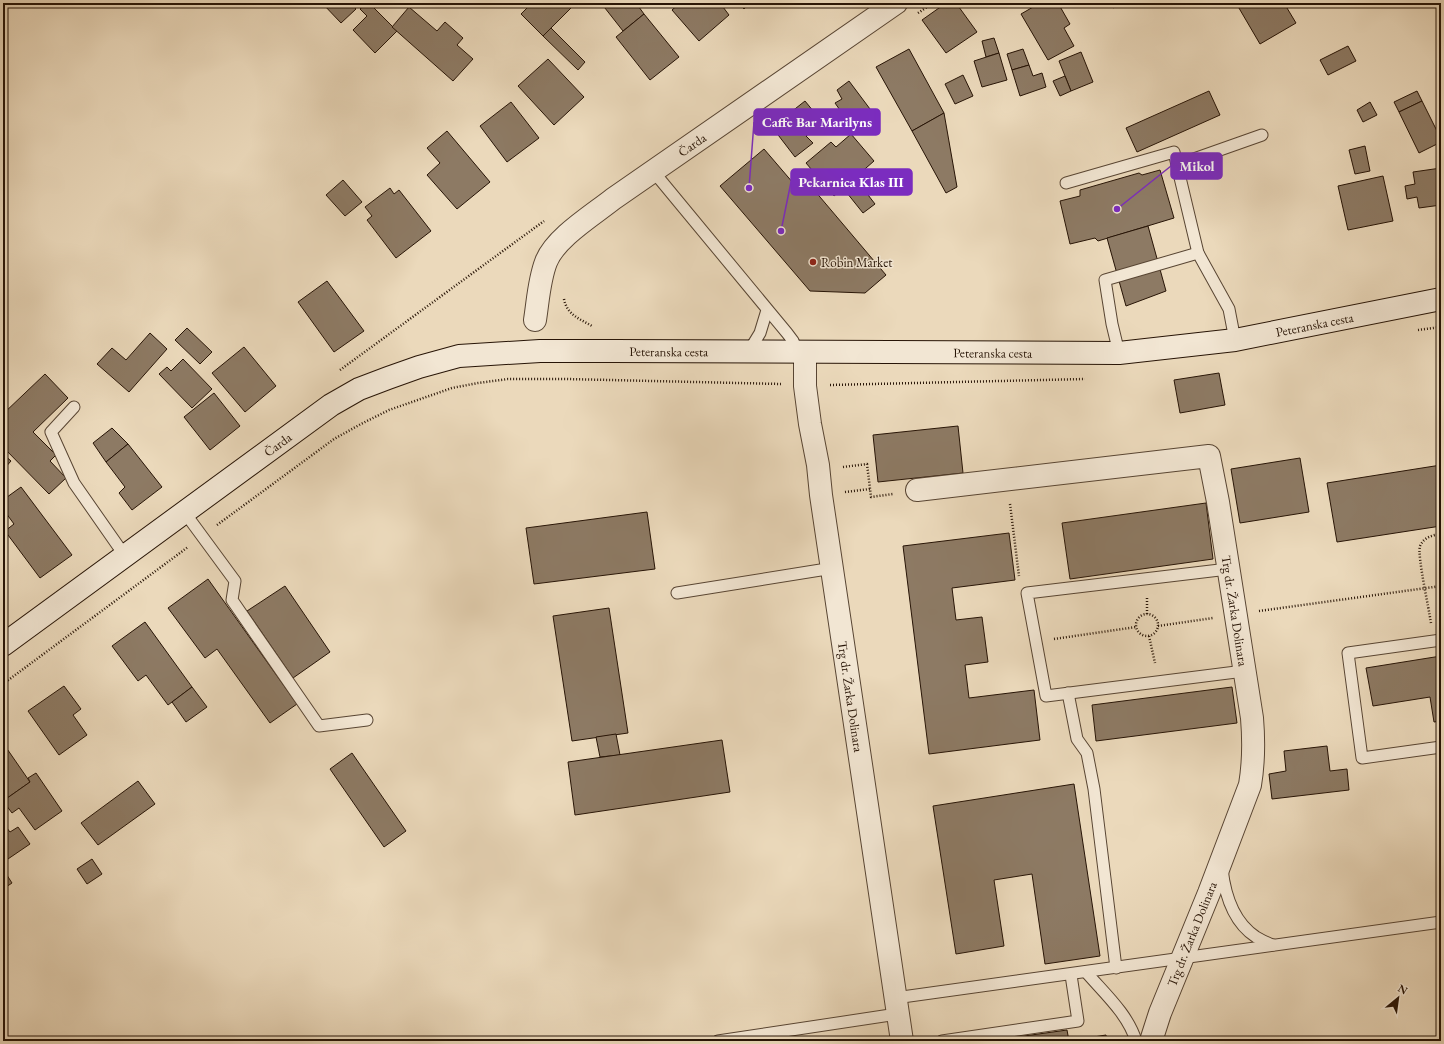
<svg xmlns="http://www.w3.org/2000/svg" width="1444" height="1044" font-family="'EB Garamond',serif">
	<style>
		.building { fill: #8d7a64; stroke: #271406 }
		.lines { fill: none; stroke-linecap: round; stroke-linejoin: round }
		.lane-casing { stroke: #584533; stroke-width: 13 }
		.street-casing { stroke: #584533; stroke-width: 24 }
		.secondary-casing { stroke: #271406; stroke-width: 24 }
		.path { stroke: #271406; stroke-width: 2.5; stroke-dasharray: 1 2; stroke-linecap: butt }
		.lane { stroke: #f2e6d3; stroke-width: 11 }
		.street { stroke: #f2e6d3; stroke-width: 22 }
		.secondary { stroke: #f2e6d3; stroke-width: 22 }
		.poi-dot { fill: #8f2418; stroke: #f2e6d3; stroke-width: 1.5 }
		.labels { text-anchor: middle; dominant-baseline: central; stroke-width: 3; stroke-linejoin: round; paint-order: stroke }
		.street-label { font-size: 13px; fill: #271406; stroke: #f2e6d3 }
		.poi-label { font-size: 13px; fill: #271406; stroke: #f2e6d3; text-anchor: start }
		.leader { fill: none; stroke: #7b2cbf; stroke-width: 1.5 }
		.callout-dot { fill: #7b2cbf; stroke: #f2e6d3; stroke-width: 1.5 }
		.callout { fill: #7b2cbf; stroke: #7b2cbf; stroke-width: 1.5 }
		.callout-label { font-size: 14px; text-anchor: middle; font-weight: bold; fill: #fff }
	</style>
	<rect width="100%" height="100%" fill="#ebd9bb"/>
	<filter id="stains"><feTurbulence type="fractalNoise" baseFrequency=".005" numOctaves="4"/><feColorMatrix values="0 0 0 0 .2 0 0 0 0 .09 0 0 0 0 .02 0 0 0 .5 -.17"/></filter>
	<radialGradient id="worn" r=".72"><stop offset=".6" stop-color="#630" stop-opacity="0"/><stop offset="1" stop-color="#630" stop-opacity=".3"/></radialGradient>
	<!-- building -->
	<g class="building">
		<path d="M322 3H351L356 9 341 23Z"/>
		<path d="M367 3H369L397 31 375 53 353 30 367 16 360 9Z"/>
		<path d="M532 3H576L543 36 521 14Z"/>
		<path d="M601 3H636L644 14 623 31Z"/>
		<path d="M680 3H720L729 15 699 41 672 10Z"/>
		<path d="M738 3H750L744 9Z"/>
		<path d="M946 3H956L977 32 946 53 922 20Z"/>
		<path d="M1040 3H1058L1070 24 1064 28 1074 46 1048 60 1021 14Z"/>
		<path d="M1110 3H1121L1113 8Z"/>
		<path d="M1236 3H1284L1296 23 1260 44Z"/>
		<path d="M409 7 437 31 445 22 463 38 457 45 473 59 453 81 392 27Z"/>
		<path d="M644 14 679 57 650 80 616 37Z"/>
		<path d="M551 28 585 62 578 70 543 36Z"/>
		<path d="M994 38 999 53 986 57 982 41Z"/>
		<path d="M1348 46 1356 61 1328 75 1320 60Z"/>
		<path d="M909 49 944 113 912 131 876 67Z"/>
		<path d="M1023 49 1029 65 1012 70 1007 54Z"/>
		<path d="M1081 52 1093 82 1071 91 1059 61Z"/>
		<path d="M999 53 1007 80 982 87 974 61Z"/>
		<path d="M548 59 584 97 554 125 518 86Z"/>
		<path d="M1029 65 1033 76 1042 73 1046 87 1020 96 1012 70Z"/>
		<path d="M963 75 973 96 955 104 945 84Z"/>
		<path d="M1065 76 1071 91 1060 96 1053 81Z"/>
		<path d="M849 81 870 109 849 123 835 103 842 99 837 90Z"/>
		<path d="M1209 91 1220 115 1137 152 1126 128Z"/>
		<path d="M1417 91 1422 101 1399 112 1394 102Z"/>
		<path d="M805 101 823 123 806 136 813 143 795 157 772 127Z"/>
		<path d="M1422 101 1441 139V142L1419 153 1399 112Z"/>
		<path d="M511 102 539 138 507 162 480 126Z"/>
		<path d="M1370 102 1377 115 1363 122 1357 110Z"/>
		<path d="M944 113 957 187 946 193 912 131Z"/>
		<path d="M447 131 490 182 457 209 427 175 440 163 427 148Z"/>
		<path d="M851 134 874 161 834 196 806 163 831 142 836 147Z"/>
		<path d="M1365 146 1370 171 1355 174 1349 150Z"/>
		<path d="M764 149 800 191 809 184 886 275 865 293 810 291 720 186Z"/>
		<path d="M1441 168V205L1419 208 1417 197 1407 199 1405 186 1415 184 1413 172Z"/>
		<path d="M1160 170 1174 218 1098 241 1095 238 1070 244 1060 201 1080 196V190L1139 173 1142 175Z"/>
		<path d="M1383 176 1393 221 1348 230 1338 186Z"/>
		<path d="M855 178 875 204 863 213 843 188Z"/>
		<path d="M343 180 362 202 345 216 326 195Z"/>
		<path d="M390 188 394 194 399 190 431 231 396 258 367 220 372 216 365 207Z"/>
		<path d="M1148 226 1166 291 1126 306 1107 238Z"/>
		<path d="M327 281 364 331 334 352 298 302Z"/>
		<path d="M187 328 212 352 200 364 175 340Z"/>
		<path d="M150 333 167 349 129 392 97 364 112 348 126 360Z"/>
		<path d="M244 347 276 386 245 412 212 373Z"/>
		<path d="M183 359 212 389 192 408 159 374 167 367 171 371Z"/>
		<path d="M1219 373 1225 405 1180 413 1174 380Z"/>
		<path d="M45 374 68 398 33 432 56 455 50 461 66 478 49 494 3 447V414Z"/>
		<path d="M214 393 240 426 210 450 184 417Z"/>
		<path d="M958 426 963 473 878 482 873 435Z"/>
		<path d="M112 428 128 444 106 462 93 443Z"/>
		<path d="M128 444 162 487 132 510 119 493 125 487 106 462Z"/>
		<path d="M3 454 11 461 3 470Z"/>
		<path d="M1300 458 1309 512 1240 523 1231 469Z"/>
		<path d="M1441 465V526L1337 542 1327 483Z"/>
		<path d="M21 487 72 555 40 578 5 531 14 524 3 509V500Z"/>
		<path d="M1206 503 1213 559 1070 579 1062 523Z"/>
		<path d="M647 512 655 569 534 584 526 528Z"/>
		<path d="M1009 533 1015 580 952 588 956 620 982 617 988 662 965 665 969 698 1034 690 1040 740 929 754 903 546Z"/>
		<path d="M208 579 297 704 270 723 217 649 205 658 168 608Z"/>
		<path d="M285 586 330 652 293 678 247 611Z"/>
		<path d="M609 608 628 733 572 741 553 616Z"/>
		<path d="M145 622 192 687 168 705 146 675 138 681 112 646Z"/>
		<path d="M1441 656V721L1434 722 1430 697 1373 706 1366 668Z"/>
		<path d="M64 686 81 709 73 715 87 735 59 755 28 711Z"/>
		<path d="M192 687 207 707 186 722 172 702Z"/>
		<path d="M1232 687 1237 723 1096 741 1092 705Z"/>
		<path d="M616 734 620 755 600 757 596 737Z"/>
		<path d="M722 740 730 792 575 815 568 762Z"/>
		<path d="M3 743 30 782 3 801Z"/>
		<path d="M1327 746 1330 771 1347 769 1349 790 1272 799 1269 774 1286 771 1284 751Z"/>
		<path d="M352 753 406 831 384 847 330 769Z"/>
		<path d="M36 773 62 811 35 830 19 808 12 813 3 801 30 782 28 778Z"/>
		<path d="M138 781 155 804 98 845 81 823Z"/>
		<path d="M1074 784 1100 956 1045 964 1032 874 994 880 1004 946 956 954 933 806Z"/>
		<path d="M6 827 10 832 18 827 30 844 5 861 3 858V828Z"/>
		<path d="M92 859 102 874 87 884 77 869Z"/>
		<path d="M3 869 12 883 3 889Z"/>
		<path d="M1067 1030 1069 1041 1106 1035 1107 1041H996V1040Z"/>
	</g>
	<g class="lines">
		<!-- lane casing -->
		<g class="lane-casing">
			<g id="lane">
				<path d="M653 171 787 333 793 341 797 351"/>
				<path d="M1066 183 1174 152 1177 165"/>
				<path d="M1198 253 1177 165 1262 135"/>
				<path d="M749 351 760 333 767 310"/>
				<path d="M1119 353 1112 324 1105 280 1198 253 1229 309 1235 340"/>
				<path d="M74 407 51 432 74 483 125 556"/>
				<path d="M185 513 235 581 232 600 319 726 367 720"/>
				<path d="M1228 569 1027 593 1046 696 1244 671"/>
				<path d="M677 593 833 568"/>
				<path d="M1441 640 1348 653 1362 758 1441 747"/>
				<path d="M1068 693 1077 739 1087 753 1094 789 1116 968"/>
				<path d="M1222 869C1225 895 1233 922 1256 937 1261 940 1267 943 1273 945"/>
				<path d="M1086 972C1104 993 1128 1014 1136 1041"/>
				<path d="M895 998 1441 922"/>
				<path d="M718 1041 897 1014"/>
				<path d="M942 1041 1078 1021 1071 975"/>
			</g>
		</g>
		<!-- street casing -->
		<g class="street-casing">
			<g id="street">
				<path id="s1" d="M535 320C538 301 539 280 546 262 555 238 593 215 613 199L896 3"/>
				<path id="s2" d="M805 352V386L810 424 818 465 821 495 902 1041"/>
				<path id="s3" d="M917 490 1209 456 1218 502 1252 718C1254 742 1254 761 1250 785L1209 893 1160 1013 1151 1041"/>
			</g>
		</g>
		<!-- secondary casing -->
		<g class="secondary-casing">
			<g id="secondary">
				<path id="s4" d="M3 645 331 405 359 389 388 378 419 367 459 356 540 351H612L1119 353 1235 340 1441 299"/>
			</g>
		</g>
		<!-- path -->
		<g class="path">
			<path d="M918 13 933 3"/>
			<path d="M564 299C567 315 580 319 592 326"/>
			<path d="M1418 330 1441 327"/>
			<path d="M340 370 544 221"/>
			<path d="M830 385 1085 379"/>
			<path d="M843 467 867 464 871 497 893 494"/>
			<path d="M845 492 870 489"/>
			<path d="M1010 504 1019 576"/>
			<path d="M217 525 334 439 361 424 389 410 452 388 478 383 508 379H567L781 384"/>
			<path d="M1259 611 1441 586"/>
			<circle cx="1147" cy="625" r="11"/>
			<path d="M1147 614V596"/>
			<path d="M1431 623C1429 609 1417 555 1420 546 1424 537 1433 535 1441 534"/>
			<path d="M1158 626 1213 618"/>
			<path d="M1149 636 1155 663"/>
			<path d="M1054 639 1136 627"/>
			<path d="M3 684 188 547"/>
		</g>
		<!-- lane -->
		<use href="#lane" class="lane"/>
		<!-- street -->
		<use href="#street" class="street"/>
		<!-- secondary -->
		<use href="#secondary" class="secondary"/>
	</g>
	<!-- markers -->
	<circle class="poi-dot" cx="813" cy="262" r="4"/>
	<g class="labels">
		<!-- street labels -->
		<g class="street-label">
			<text stroke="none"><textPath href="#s1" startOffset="248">Čarda</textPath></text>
			<text stroke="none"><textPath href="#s4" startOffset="1402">Peteranska cesta</textPath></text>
			<text stroke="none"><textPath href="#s4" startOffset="754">Peteranska cesta</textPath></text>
			<text stroke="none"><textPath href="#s4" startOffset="1078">Peteranska cesta</textPath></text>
			<text stroke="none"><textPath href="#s4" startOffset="340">Čarda</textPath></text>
			<text stroke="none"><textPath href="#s3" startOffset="451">Trg dr. Žarka Dolinara</textPath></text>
			<text stroke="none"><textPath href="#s2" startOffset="348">Trg dr. Žarka Dolinara</textPath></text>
			<text transform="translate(1192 934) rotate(-68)">Trg dr. Žarka Dolinara</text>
		</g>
		<!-- poi labels -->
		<g class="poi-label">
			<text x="821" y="262">Robin Market</text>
		</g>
	</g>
	<!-- callouts -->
	<path class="leader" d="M749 188L754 122M1117 209L1171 166M781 231L791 182"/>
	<g class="callout-dot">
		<circle cx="749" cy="188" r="4"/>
		<circle cx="1117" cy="209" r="4"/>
		<circle cx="781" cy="231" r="4"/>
	</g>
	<g class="callout">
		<rect x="754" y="109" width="126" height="26" rx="4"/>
		<rect x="1171" y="153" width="51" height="26" rx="4"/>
		<rect x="791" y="169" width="121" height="26" rx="4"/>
	</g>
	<g class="callout-label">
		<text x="817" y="127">Caffe Bar Marilyns</text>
		<text x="1197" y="171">Mikol</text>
		<text x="851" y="187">Pekarnica Klas III</text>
	</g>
	<!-- margin -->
	<rect width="1444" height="1044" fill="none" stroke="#ebd9bb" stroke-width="16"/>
	<rect x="4" y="4" width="1436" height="1036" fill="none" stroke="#271406" stroke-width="2"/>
	<rect x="8" y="8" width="1428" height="1028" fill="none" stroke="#271406"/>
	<!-- north arrow -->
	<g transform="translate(1398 998) rotate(29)" stroke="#f2e6d3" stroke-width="3" paint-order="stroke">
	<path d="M0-3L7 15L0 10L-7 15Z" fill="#271406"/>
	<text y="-6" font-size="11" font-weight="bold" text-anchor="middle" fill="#271406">N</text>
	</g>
	<rect width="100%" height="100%" filter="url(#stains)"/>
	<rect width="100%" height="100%" fill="url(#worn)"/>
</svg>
